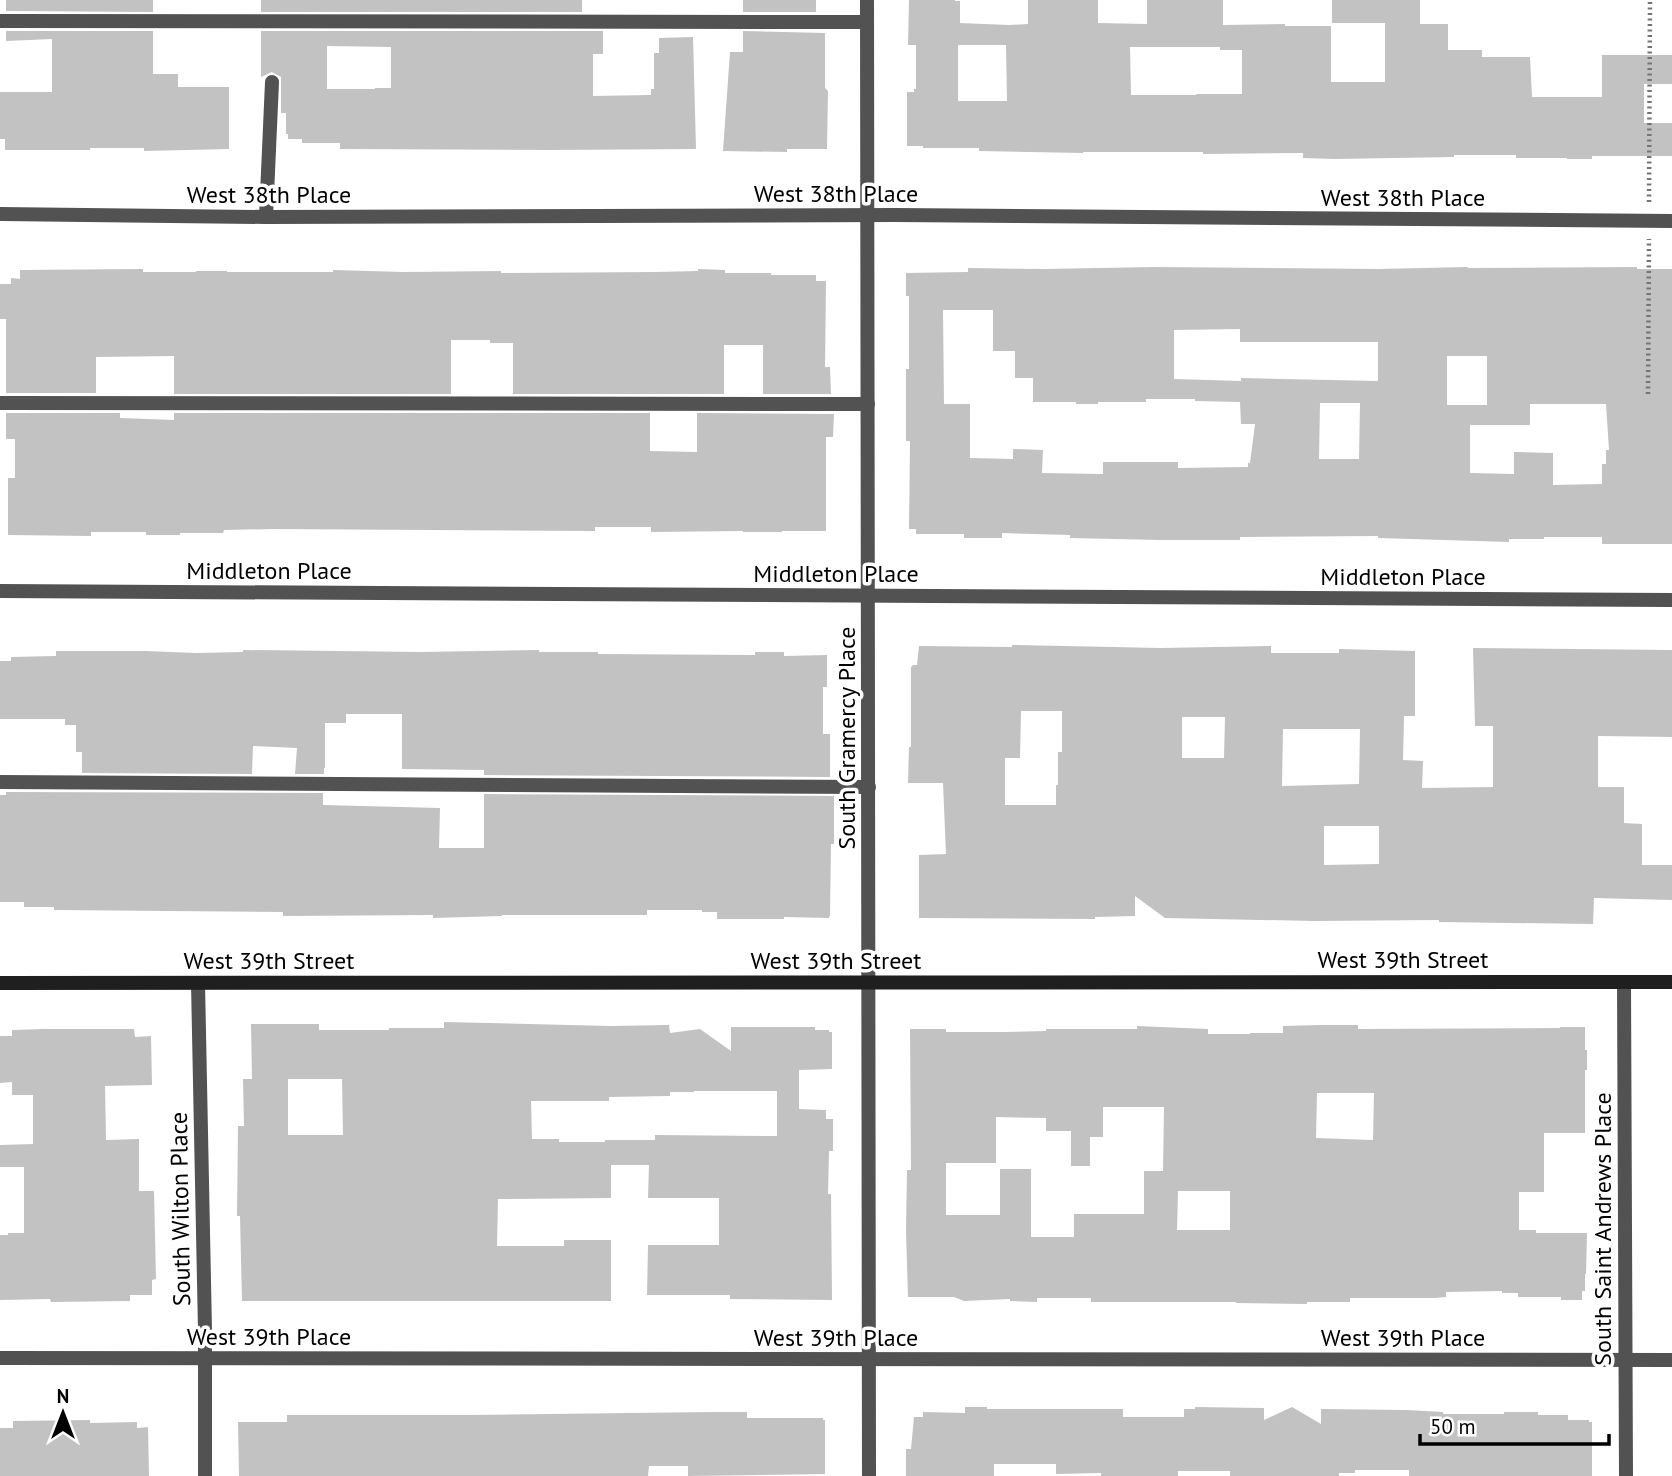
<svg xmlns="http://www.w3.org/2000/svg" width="1672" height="1476" font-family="'PT Sans',sans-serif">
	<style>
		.building { fill: #c2c2c2; fill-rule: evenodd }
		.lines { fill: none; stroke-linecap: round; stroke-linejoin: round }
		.path { stroke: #747474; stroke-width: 4.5; stroke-dasharray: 2 3.5; stroke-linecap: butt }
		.lane { stroke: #525252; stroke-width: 14 }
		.street { stroke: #525252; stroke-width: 14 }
		.secondary { stroke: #1f1f1f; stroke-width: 14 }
		.labels { text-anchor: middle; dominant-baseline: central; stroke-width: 7; stroke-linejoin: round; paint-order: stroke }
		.street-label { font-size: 24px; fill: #000; stroke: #fff }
	</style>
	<rect width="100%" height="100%" fill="#fff"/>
	<!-- building -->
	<g class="building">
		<path d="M6 0H153V12L6 11Z"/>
		<rect x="261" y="0" width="321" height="12"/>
		<rect x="743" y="0" width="73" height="12"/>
		<path d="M909 0H955V1H960V23L1009 25 1028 24V0H1098V23L1147 24V0H1223V25L1285 24V26H1331V82H1385V23H1332V0H1420V24H1448V50H1482V57H1530L1532 97H1602V55H1672V84H1644V123H1672V156H1592V159H1567V158H1516V155H1454V157L1334 159 1303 158V153L1203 154V152H1083V153L979 151V148H923V146H907V92H914V89H916V45H908ZM958 45H1006L1007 101H958ZM1130 47H1220V50H1242V94H1196V95H1131Z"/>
		<path d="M6 31H153V74H178V87H229V149L144 151V148H90V150H5V139H0V92H52V39L6 41Z"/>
		<path d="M261 31H603V54H593V96L651 95V89H654V53H659V38L693 37 696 149 549 150 340 149V143H302V139H288V134H286V113H281V77L272 72 261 77ZM327 46 391 47V88H375V89H327Z"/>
		<path d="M743 31 825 33V88L828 91 827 149H787V152L723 151 730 52H743Z"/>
		<path d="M1156 267 1378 269 1468 267V268L1637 267V269H1672V544H1602V537H1544V539H1509V542L1378 538V536L1240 537V540H1161L1070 538V535L1002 533V538H964V534H916V529H909L910 441H906V369H909V296H906V273L968 272V268L1044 269ZM943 310H993V351H1015V378H1033V402H1076V404H1098V402H1146V399H1195V401L1240 402 1241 424H1255L1250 463H1248V467L1178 468V462H1103V474L1042 473 1043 450 1013 449V459L970 458V404H944ZM1240 329V342H1378V381L1241 378V381L1174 379V330ZM1447 356H1487V405H1447ZM1320 403H1360L1359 459H1319ZM1530 404H1606L1609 450H1606V464H1602V484L1553 485V453L1514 452V474L1470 473V425H1530Z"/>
		<path d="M143 269V272H196V271H227V272H333V270L404 272 501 271V273L655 272 698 271V269L725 270V273H771V275H816V281H826L825 367H830L831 394H763V345H724V394H513V343H490V340H451V394H174V356L96 357V393H6V319H0V284H11V278L20 279V270Z"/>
		<path d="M6 413H120V418L174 420V413H650V451L697 452V413L834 414 833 437H826V531H782V532H743V531L651 532V527H595V531L273 529 224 530 223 533H180V535H146V532H91V536L8 535V478H15V439H6Z"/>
		<path d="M1012 645 1161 648 1271 646V653H1339V649L1415 651V716H1404L1403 760 1423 761 1422 788 1493 787V726H1475L1473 648 1672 650V737L1598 736V787H1624V823L1642 824V865H1672V900L1594 898 1593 924 1439 922V920L1314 921 1165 918 1135 896V916L1095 917V919L919 918V855L946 854 943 783H908L909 747H911V667L913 665H917L919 646 1012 647ZM1021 711H1062V752H1058V785H1056V805H1005V758H1020ZM1182 717H1225L1224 758H1182ZM1283 729H1360L1359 784 1282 786ZM1324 826H1379V864L1324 865Z"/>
		<path d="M243 650 421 652 539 650V652H598V654L755 655V652H784V656L827 655V687H823V734H830V777L484 775V770L402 769V714H346V723H325V768H324V774H295L297 748 253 746 252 774 82 773V752H76V725H65V719H0V661H11V657L56 656V651H146L196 653 243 652Z"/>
		<path d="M6 792 323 793V805L440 808 439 848H484V794L834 796V844H831L830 915 829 918 784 917V919H717V912H702V910H647V915H502V916L433 918V915L283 916V912L54 910V907H24V902H0V795H6Z"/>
		<path d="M444 1022 610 1026 669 1025 670 1033 700 1029 731 1051V1027H815V1030H829V1032H832V1069L799 1070V1109L826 1110V1119H833V1151H829L828 1194H831L832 1300 730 1299V1295H647L648 1245H719V1198H648L649 1165H611V1198L498 1199 497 1246H564V1240H611V1301H242L240 1216H237L238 1126H244L243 1079H252L251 1024H319V1030H389V1028H444ZM288 1079H342L343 1135H288ZM694 1091H777V1136L655 1135V1140H605V1142H559V1139H532L531 1101H609V1097L670 1096V1092H694Z"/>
		<path d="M1319 1025H1358V1029L1560 1028V1027H1585V1050H1587V1070H1585V1133H1544V1192H1519V1230H1536V1233H1587L1586 1274H1585V1291H1582V1300H1561V1297H1518V1293H1502V1291L1446 1292V1297L1436 1298H1350V1302H1307V1304L1236 1303V1302H1091V1298H1037V1302L1010 1301V1299L964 1301 954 1297H908L906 1231 907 1170H911L910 1029H946V1032H1003L1046 1031V1029H1137V1026L1208 1029V1034H1250V1033H1283V1026ZM1317 1093H1374L1373 1140 1316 1138ZM1103 1107H1164L1163 1171H1144V1214H1074V1237H1031V1169H1000V1215H946V1163H996V1117L1046 1118V1131H1071V1166H1090V1137H1103ZM1178 1191H1230V1230H1177Z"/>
		<path d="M44 1029H134L135 1037 151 1036 152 1085 105 1086 106 1140 139 1139V1191H154L156 1279 152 1280V1295H130V1301L51 1302 50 1299 0 1300V1235H8V1233H24V1167H0V1145L33 1144V1095H12V1082L0 1083V1036H12V1030Z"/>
		<path d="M965 1407H987V1409H1123V1417H1184V1409H1195V1407L1264 1408V1420L1292 1407 1321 1424V1409L1406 1410 1443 1412V1414H1504V1412H1538V1415H1568V1420H1589V1422H1592V1476H1409V1470H1355V1473H1339V1476H1230V1471H1178V1476H1101V1473L1056 1474V1464H994V1476H906V1449H911L914 1417H923V1412L965 1413Z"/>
		<path d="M713 1412H747V1418H823V1420H825V1474L688 1476V1466H649L648 1476H239L238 1422H287V1415H471Z"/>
		<path d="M90 1420V1423L137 1422V1428L148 1427 149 1476H0V1428H13V1421Z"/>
	</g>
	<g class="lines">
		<!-- path -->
		<g class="path">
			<path d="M1649 202 1650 0"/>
			<path d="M1648 394 1649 239"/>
		</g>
		<!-- lane -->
		<g class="lane">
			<path d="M0 21 867 22"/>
			<path d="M266 217 272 82"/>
			<path d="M0 403 868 404"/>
			<path d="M0 782 869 787"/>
		</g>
		<!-- street -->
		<g class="street">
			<path d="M867 0 869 1476"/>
			<path d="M0 214 266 217 895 215 1672 221"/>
			<path d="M0 591 1672 600"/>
			<path d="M1624 982 1626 1476"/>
			<path d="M198 983 205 1331V1476"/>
			<path d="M0 1358 1672 1360"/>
		</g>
		<!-- secondary -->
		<path class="secondary" d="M0 983 1672 982"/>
	</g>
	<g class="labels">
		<!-- street labels -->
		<g class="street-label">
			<text x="836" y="193">West 38th Place</text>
			<text x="269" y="194">West 38th Place</text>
			<text x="1403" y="197">West 38th Place</text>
			<text x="269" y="570">Middleton Place</text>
			<text x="836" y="573">Middleton Place</text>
			<text x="1403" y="576">Middleton Place</text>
			<text transform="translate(846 738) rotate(-90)">South Gramercy Place</text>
			<text x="1403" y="959">West 39th Street</text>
			<text x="269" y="960">West 39th Street</text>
			<text x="836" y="960">West 39th Street</text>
			<text transform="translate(180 1209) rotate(-91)">South Wilton Place</text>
			<text transform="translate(1602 1229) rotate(-90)">South Saint Andrews Place</text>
			<text x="269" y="1336">West 39th Place</text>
			<text x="836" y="1337">West 39th Place</text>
			<text x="1403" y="1337">West 39th Place</text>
		</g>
	</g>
	<!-- north arrow -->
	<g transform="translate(63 1413)" stroke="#ffffff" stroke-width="5" paint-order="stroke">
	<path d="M0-5L12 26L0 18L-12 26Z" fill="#000000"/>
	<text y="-10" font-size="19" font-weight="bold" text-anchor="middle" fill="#000000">N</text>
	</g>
	<!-- scale -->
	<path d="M1420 1434v10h189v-10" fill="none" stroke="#000000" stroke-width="3.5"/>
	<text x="1430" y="1434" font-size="21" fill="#000000" stroke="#ffffff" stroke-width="5" paint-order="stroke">50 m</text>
</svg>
